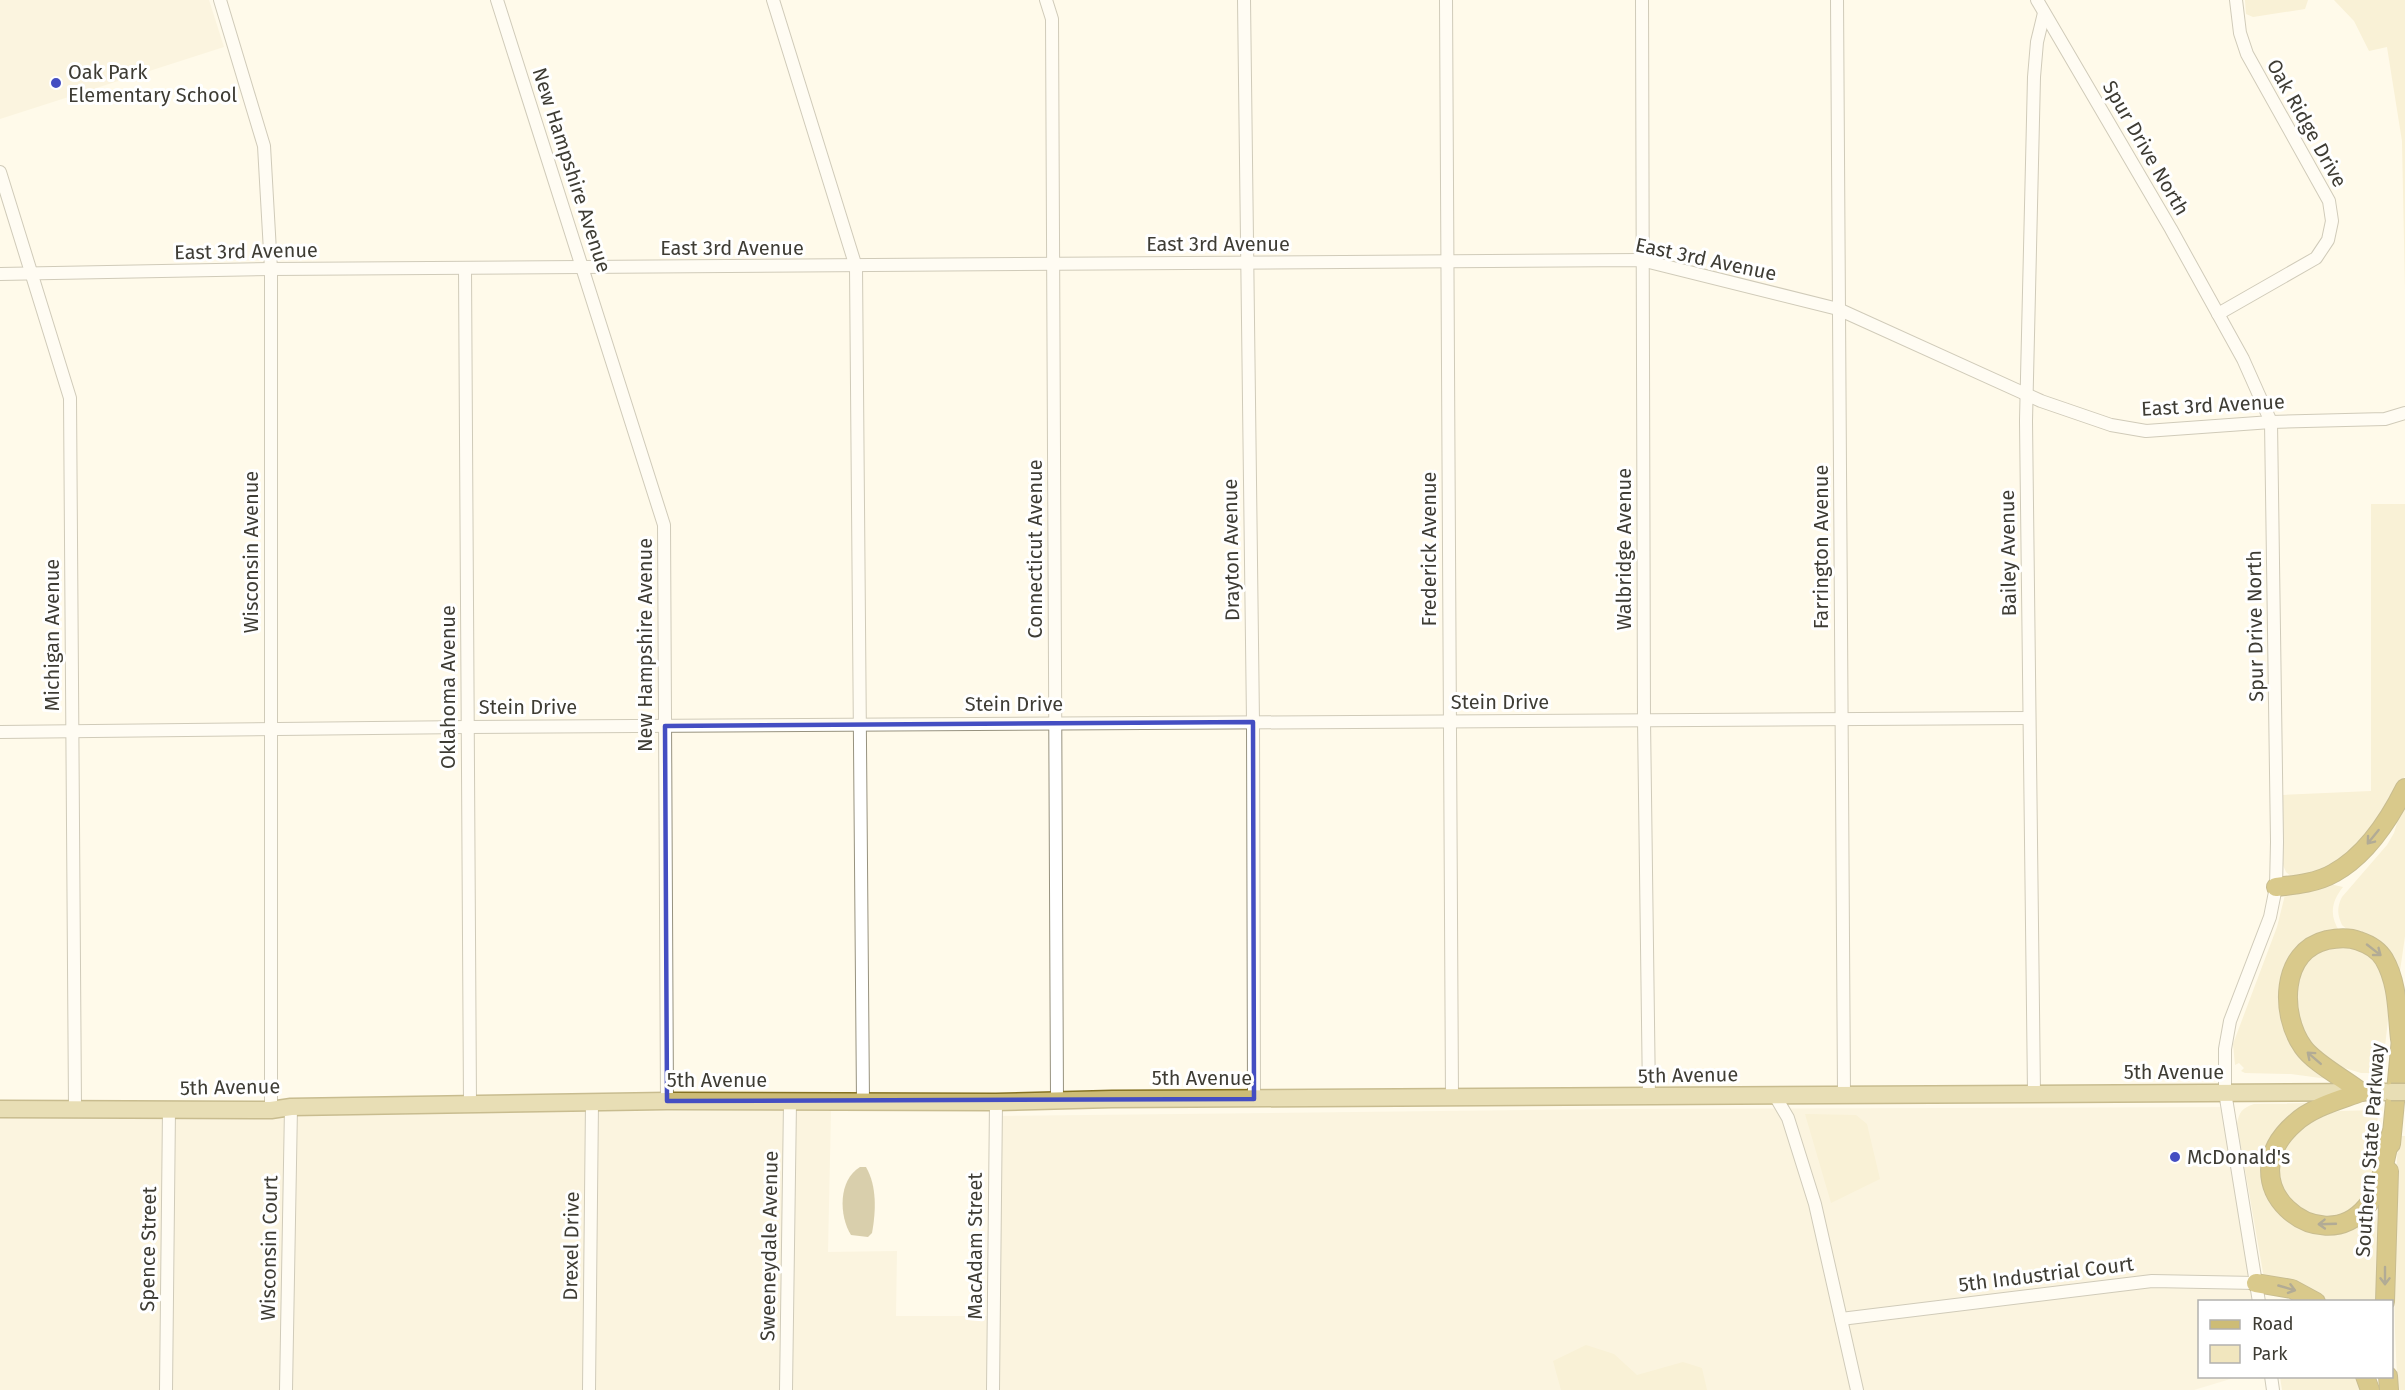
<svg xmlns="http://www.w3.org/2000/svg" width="2405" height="1390" font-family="'Fira Sans',sans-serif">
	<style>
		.built { fill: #f6eed3 }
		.green { fill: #f1e6be }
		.water { fill: #ab9b63 }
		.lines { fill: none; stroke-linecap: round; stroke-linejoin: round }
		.minor-casing { stroke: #97927f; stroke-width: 14 }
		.major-casing { stroke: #857223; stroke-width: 19 }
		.highway-casing { stroke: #857223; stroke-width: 20 }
		.minor { stroke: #fff; stroke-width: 12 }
		.major { stroke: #cdbc76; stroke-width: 16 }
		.highway { stroke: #ab8f1a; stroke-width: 18 }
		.major-bridge-casing { stroke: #857223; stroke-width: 19; stroke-linecap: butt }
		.major-bridge { stroke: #cdbc76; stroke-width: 16 }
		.oneway { stroke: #544d2f }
		.marked { fill: none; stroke: #444ec2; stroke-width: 4.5; stroke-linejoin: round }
		.poi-dot { fill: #444ec2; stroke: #fff; stroke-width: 2 }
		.labels { text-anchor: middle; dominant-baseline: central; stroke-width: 6; stroke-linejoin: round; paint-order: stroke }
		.poi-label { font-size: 20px; fill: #3e3c34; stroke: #fff; text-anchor: start }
		.street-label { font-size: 20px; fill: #3e3c34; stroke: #fff }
	</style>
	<rect width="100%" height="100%" fill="#fffaea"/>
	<!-- built -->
	<g class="built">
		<path d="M0 0H209L224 47 0 119Z"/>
		<path d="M2227 1107 2253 1301 2200 1302V1376L2237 1377 2194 1390H0V1112L831 1111 828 1252 897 1251 896 1316H995L996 1116 1624 1109Z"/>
	</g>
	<!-- green -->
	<g class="green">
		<path d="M2245 0H2308L2305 9 2253 17 2246 14Z"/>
		<path d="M2334 0H2405V290L2402 141 2387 47 2369 51 2354 21Z"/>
		<path d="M2371 504H2405V776L2382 817 2340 864 2293 878 2286 872 2283 865V795L2371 791Z"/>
		<path d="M2405 797V936L2400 971H2394L2342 925C2337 914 2337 907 2342 897L2387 845 2394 833Z"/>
		<path d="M2325 883 2343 887C2331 902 2329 916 2340 932L2323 935 2282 1000 2328 1079 2291 1074 2245 1073 2241 1071 2244 1068 2239 1063 2235 1065 2233 1044 2277 927 2286 891Z"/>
		<path d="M2345 941 2374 953 2391 993 2382 1073H2361L2335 1065 2327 1061 2297 1032 2292 989 2310 953Z"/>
		<path d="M2313 1103 2266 1159 2309 1230 2375 1209 2378 1225V1301H2326L2320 1295 2264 1278 2237 1124C2239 1112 2242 1108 2254 1104Z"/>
		<path d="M2378 1110 2375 1181 2353 1213 2315 1222 2278 1191 2274 1161 2288 1137 2317 1117 2339 1111Z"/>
		<path d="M1805 1114 1856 1115 1867 1124 1880 1179 1831 1203Z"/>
		<path d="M2398 1136H2405V1390H2398C2392 1305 2394 1221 2398 1136Z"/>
		<path d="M1586 1345 1614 1354 1637 1375 1683 1362 1702 1368 1707 1390H1561L1553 1361Z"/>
		<path d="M2280 1377H2359L2365 1390H2282Z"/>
	</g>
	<!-- water -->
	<path class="water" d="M860 1167H866C877 1186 876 1211 872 1233L868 1237 851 1235C839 1216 838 1180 860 1167Z"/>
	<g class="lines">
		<!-- minor casing -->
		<g class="minor-casing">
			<g id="minor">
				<path d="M220 0 264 146 271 269V1110"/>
				<path d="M497 0 664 525 667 1101"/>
				<path d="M773 0 856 267 863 1102"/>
				<path d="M1046 0 1052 19 1057 1100"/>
				<path d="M1244 0 1253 722 1254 1099"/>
				<path d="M1446 0 1452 1098"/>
				<path d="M1642 0 1644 720 1649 1097"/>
				<path d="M1837 0 1844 1094"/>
				<path d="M2037 0 2171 229 2243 359 2271 422 2277 842 2276 887 2270 917 2230 1021 2225 1049V1092L2259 1302"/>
				<path d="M0 172 70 398 75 1108"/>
				<path d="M465 269 470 1104"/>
				<path d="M0 274 271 269 1641 260 1838 309 2041 401 2111 425 2146 431 2271 422 2385 419 2405 413"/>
				<path d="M2218 314 2316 258 2328 240 2332 221 2329 201 2247 54 2240 33 2236 0"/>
				<path d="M0 732 468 727 2029 718"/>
				<path d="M2034 1093 2026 421 2034 77 2037 42 2044 13"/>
				<path d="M1774 1094 1788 1118 1815 1204 1857 1390"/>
				<path d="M1841 1319 2152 1281 2256 1283"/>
				<path d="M2271 1376 2273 1390"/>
				<path d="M166 1390 169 1109"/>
				<path d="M286 1390 291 1107"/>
				<path d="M589 1390 592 1102"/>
				<path d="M786 1390 790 1102"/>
				<path d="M993 1390 996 1102"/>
			</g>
		</g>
		<!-- major casing -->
		<g class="major-casing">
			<path id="major" d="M0 1109 271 1110 291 1107 667 1101 996 1102 1112 1099 2391 1092"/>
		</g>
		<!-- highway casing -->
		<g class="highway-casing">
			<g id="highway">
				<path d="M2276 887C2295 885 2317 883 2334 873 2365 856 2389 820 2405 788"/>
				<path d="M2361 1092C2345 1079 2314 1063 2303 1047 2280 1015 2280 951 2327 940 2337 938 2349 937 2359 941 2368 944 2378 949 2384 959 2398 983 2397 1012 2400 1039"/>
				<path d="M2361 1092C2340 1100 2312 1107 2295 1123 2225 1184 2320 1262 2366 1207 2382 1189 2385 1157 2391 1134"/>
				<path d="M2391 1144 2402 1028"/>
				<path d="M2256 1283 2292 1289 2316 1302"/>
				<path d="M2385 1302 2389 1171"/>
				<path d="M2365 1376 2370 1390"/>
				<path d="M2388 1376 2389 1390"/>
			</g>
		</g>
		<!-- minor -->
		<use href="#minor" class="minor"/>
		<!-- major -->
		<use href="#major" class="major"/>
		<!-- highway -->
		<use href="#highway" class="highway"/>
		<!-- major-bridge casing -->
		<g class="major-bridge-casing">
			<path id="major-bridge" d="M2391 1092H2405"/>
		</g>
		<!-- major-bridge -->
		<use href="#major-bridge" class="major-bridge"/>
	</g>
	<!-- one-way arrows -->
	<defs><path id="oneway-shaft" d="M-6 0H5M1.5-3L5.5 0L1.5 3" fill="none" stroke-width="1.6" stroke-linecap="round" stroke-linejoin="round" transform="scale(1.5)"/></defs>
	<g class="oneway">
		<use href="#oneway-shaft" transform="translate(2373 837) rotate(129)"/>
		<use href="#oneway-shaft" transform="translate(2374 950) rotate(38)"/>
		<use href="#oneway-shaft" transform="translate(2314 1058) rotate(-139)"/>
		<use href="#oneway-shaft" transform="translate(2327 1224) rotate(178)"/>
		<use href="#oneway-shaft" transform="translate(2385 1276) rotate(90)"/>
		<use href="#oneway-shaft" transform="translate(2287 1288) rotate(16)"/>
	</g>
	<!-- marked area -->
	<path d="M0 0H2405V1390H0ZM1253 722 1254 1099 667 1101 665 726Z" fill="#fffaea" fill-opacity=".55" fill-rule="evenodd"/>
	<path class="marked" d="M1253 722 1254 1099 667 1101 665 726Z"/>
	<!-- markers -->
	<g class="poi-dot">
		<circle cx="56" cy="83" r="6"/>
		<circle cx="2175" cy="1157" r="6"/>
	</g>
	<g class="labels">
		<!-- poi labels -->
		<g class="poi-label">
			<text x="68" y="72">Oak Park<tspan x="68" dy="23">Elementary School</tspan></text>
			<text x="2187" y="1157">McDonald's</text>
		</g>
		<!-- street labels -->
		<g class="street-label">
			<text transform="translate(2307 123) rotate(61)">Oak Ridge Drive</text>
			<text transform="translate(2146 148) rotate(60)">Spur Drive North</text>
			<text transform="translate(572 170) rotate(72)">New Hampshire Avenue</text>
			<text x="1218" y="244">East 3rd Avenue</text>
			<text x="732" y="248">East 3rd Avenue</text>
			<text transform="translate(246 251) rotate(-1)">East 3rd Avenue</text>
			<text transform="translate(1706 259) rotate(12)">East 3rd Avenue</text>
			<text transform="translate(2213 405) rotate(-3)">East 3rd Avenue</text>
			<text transform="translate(1821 547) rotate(-90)">Farrington Avenue</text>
			<text transform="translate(1035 549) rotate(-90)">Connecticut Avenue</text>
			<text transform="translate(1429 549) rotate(-90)">Frederick Avenue</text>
			<text transform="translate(1624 549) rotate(-90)">Walbridge Avenue</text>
			<text transform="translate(1231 550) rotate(-91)">Drayton Avenue</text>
			<text transform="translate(251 552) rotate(-90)">Wisconsin Avenue</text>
			<text transform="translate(2008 553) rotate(-91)">Bailey Avenue</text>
			<text transform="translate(2255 626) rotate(-91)">Spur Drive North</text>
			<text transform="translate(52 635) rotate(-90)">Michigan Avenue</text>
			<text transform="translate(645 645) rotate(-90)">New Hampshire Avenue</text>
			<text transform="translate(448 687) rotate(-90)">Oklahoma Avenue</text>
			<text x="1500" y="702">Stein Drive</text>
			<text x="1014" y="704">Stein Drive</text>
			<text x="528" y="707">Stein Drive</text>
			<text x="2174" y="1072">5th Avenue</text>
			<text transform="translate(1688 1075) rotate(-1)">5th Avenue</text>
			<text x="1202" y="1078">5th Avenue</text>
			<text x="717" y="1080">5th Avenue</text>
			<text transform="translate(230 1087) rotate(-1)">5th Avenue</text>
			<text transform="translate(2370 1150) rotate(-86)">Southern State Parkway</text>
			<text transform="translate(571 1246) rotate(-89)">Drexel Drive</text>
			<text transform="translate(769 1246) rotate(-89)">Sweeneydale Avenue</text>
			<text transform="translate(975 1246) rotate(-90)">MacAdam Street</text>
			<text transform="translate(269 1248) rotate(-89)">Wisconsin Court</text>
			<text transform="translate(148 1249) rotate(-89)">Spence Street</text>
			<text transform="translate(2046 1274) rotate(-7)">5th Industrial Court</text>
		</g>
	</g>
	<!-- legend -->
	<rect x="2198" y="1300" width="195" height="78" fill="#ffffff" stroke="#b2b1ae" stroke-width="1.5"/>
	<rect x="2210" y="1320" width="30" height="9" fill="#cdbc76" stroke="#b2b1ae" stroke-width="1.5"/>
	<text x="2252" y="1330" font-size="18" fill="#3e3c34">Road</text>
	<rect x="2210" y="1345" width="30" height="18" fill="#f1e6be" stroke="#b2b1ae" stroke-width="1.5"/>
	<text x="2252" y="1360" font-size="18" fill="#3e3c34">Park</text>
</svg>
